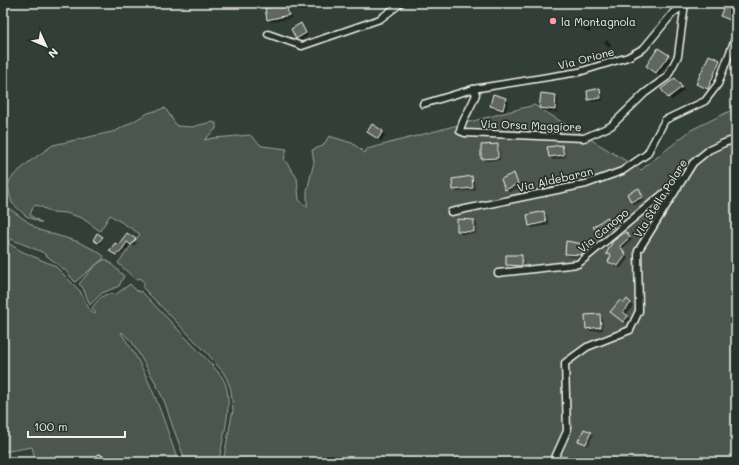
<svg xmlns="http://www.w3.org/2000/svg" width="739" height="465" font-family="Mali,sans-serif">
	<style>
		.green { fill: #4c564f; stroke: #a0a49c }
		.shadow { fill: #0007 }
		.building { fill: #5f6861; stroke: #f4f1e8 }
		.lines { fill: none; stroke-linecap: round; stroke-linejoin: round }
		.street-casing { stroke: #f4f1e8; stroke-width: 9 }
		.street { stroke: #26332d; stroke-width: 6 }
		.poi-dot { fill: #ff9aa2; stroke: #26332d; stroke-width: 1.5 }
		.labels { text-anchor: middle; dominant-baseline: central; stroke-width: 3.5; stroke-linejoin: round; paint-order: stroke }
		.poi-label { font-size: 11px; fill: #f4f1e8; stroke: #26332d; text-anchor: start }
		.street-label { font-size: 11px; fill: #f4f1e8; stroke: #26332d }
	</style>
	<rect width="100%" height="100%" fill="#323e38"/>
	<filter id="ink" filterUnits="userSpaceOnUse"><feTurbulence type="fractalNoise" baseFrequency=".025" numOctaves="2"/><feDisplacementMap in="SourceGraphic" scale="8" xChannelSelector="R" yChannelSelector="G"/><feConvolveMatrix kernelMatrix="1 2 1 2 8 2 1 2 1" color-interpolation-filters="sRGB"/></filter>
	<g filter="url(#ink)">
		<!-- green -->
		<g class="green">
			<path d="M534 105 641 170 691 130 736 108V462H223L233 410 231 390 227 379 223 372 208 354 142 287 145 284 140 278 136 280 118 263 140 234 110 215 100 231 82 218 66 213 52 212 39 206 34 205 30 215 42 223 26 216 12 203 10 196 8 185 10 180 14 175 29 162 53 145 116 131 148 113 165 108 177 126 192 127 211 122 216 123V129L204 140 214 138 250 135 262 146 287 149 284 159 297 178 299 200 307 207V191L314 162 312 150 323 146 329 136 352 143 365 153 367 149Z"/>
			<path d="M3 204 39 230 76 241 95 250 104 256 103 259 75 282 66 271 42 252 11 239 8 243 21 251 55 266 80 291 88 307 94 314 96 313 92 308C98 300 104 291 115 295L130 284 137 291 142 292 212 365C215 369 219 373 222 377 236 400 222 437 219 462H186L172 425 165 403 154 380 132 342 122 332 121 333C149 372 163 417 178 462H107L106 456 68 462H36L32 447 3 452Z"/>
			<path d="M106 259 124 276 119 286 102 293 90 305 83 288 79 284C87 275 95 263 106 259Z"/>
		</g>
		<!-- shadow -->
		<g class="shadow">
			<path d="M286 5 289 8 290 14 268 19 266 9Z"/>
			<path d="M734 10 736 11V15L732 22 721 15Z"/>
			<path d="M291 16V18L271 22 269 20Z"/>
			<path d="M300 24 308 36 300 41 297 38Z"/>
			<path d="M586 26 591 30 589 33 583 29Z"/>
			<path d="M607 40 612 45 609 48 604 43Z"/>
			<path d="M668 56 671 59 659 75 650 68Z"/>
			<path d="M709 56 720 61 723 63 711 91 700 86 697 84Z"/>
			<path d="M736 77V87L733 84Z"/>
			<path d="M678 82 684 90 672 100 662 90Z"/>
			<path d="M599 90 602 92 603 100 592 102 589 99Z"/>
			<path d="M494 96 506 99 509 102 505 112 493 109 491 106Z"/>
			<path d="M556 96 558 98 557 112 543 111 540 108Z"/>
			<path d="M368 132H382L385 135 381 141Z"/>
			<path d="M497 145 500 148V160L485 161 482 158Z"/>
			<path d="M562 146 564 148 566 157 553 160 550 157 549 148Z"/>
			<path d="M513 175 516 177 520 187 509 192 506 189Z"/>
			<path d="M471 178 474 180 475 190 457 192 454 189Z"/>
			<path d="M638 190 645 200 634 205 628 194Z"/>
			<path d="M544 212 547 215 549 225 532 228 530 225Z"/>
			<path d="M474 221 477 223 476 234H461L458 231Z"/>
			<path d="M609 221 615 230 604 238 595 227Z"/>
			<path d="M626 233 632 240 622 249 628 258 621 268 612 265 609 262 611 257 607 253Z"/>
			<path d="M127 234 137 242 134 246 130 244 122 254 120 253 118 256 112 252Z"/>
			<path d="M102 237 103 238 100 244 95 240Z"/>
			<path d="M583 245 586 248 583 258 568 256 566 254Z"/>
			<path d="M507 256H522L524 259V268H510L507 265Z"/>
			<path d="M630 303 633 306 626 315 630 319 626 324 614 315 624 304Z"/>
			<path d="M600 315 602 318 603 330 590 331 587 328Z"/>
			<path d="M590 433 593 435 588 446 580 441Z"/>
		</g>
		<!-- building -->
		<g class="building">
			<path d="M286 4 289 15 267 20 265 8Z"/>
			<path d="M725 4 735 9 730 20 720 16Z"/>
			<path d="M301 23 306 33 296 39 291 29Z"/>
			<path d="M658 48 669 55 656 73 646 66Z"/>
			<path d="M709 55 720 60 708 89 696 84Z"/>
			<path d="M675 78 682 87 668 98 661 89Z"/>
			<path d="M600 88 601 98 588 100 587 91Z"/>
			<path d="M541 93 556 95 555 110 539 108Z"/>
			<path d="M493 94 506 98 503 110 490 106Z"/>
			<path d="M372 124 383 131 378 139 367 132Z"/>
			<path d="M498 144V158L481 159V145Z"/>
			<path d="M562 145 564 155 549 157 547 147Z"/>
			<path d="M514 173 518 184 505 190 501 179Z"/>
			<path d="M472 176 473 188 453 190 452 179Z"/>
			<path d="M639 188 643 197 631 202 627 194Z"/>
			<path d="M544 211 546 222 529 226 527 215Z"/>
			<path d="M607 217 614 227 600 236 593 227Z"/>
			<path d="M457 219 474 220V232L457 231Z"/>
			<path d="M626 232 630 237 620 246 626 255 618 266 608 262 611 255 606 254 613 241Z"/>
			<path d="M97 233 103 237 98 243 93 240Z"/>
			<path d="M127 233 136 239 131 245 127 242 120 253 118 252 116 255 109 251 115 243 118 245Z"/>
			<path d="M566 241 583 244 582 255 565 254Z"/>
			<path d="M506 255H522V266L506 265Z"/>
			<path d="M627 299 631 303 623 312 628 316 623 322 610 312 620 300 624 303Z"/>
			<path d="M600 314 601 327 586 329 585 315Z"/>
			<path d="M584 429 591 432 586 444 578 441Z"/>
		</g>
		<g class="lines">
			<!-- street casing -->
			<g class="street-casing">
				<g id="street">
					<path d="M268 34 302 46 380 19 401 3"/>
					<path d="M473 89 579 72 628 57 644 48 673 13 685 5"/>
					<path d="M423 104 473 89 476 94C472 107 462 119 460 131L465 133 584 138 611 126 645 93 667 77 678 56 685 3"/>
					<path d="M451 212 586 184 622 171 647 154 665 120 705 101 718 84 736 36"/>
					<path d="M498 273 578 264 681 179"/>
					<path d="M99 458 100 462"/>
					<path d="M553 462 567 431 565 363 587 347 630 330 639 311 638 251 693 163 709 150 724 143 736 139"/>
				</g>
			</g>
			<!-- street -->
			<use href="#street" class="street"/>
		</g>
	</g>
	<!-- markers -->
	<circle class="poi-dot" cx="553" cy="21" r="4"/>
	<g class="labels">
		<!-- poi labels -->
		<g class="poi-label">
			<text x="561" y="21">la Montagnola</text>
		</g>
		<!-- street labels -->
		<g class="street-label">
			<text transform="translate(586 58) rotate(-15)">Via Orione</text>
			<text transform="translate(531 125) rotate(2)">Via Orsa Maggiore</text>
			<text transform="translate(555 179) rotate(-13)">Via Aldebaran</text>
			<text transform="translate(660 198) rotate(-58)">Via Stella Polare</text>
			<text transform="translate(603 230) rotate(-40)">Via Canopo</text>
		</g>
	</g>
	<!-- margin -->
	<rect width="739" height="465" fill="none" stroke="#26332d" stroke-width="16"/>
	<rect x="8" y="8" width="723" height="449" fill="none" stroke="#f4f1e8" stroke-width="1.5" filter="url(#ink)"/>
	<!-- north arrow -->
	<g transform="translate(46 46) rotate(134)" stroke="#26332d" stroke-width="3" paint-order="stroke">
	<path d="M0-3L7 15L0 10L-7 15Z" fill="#f4f1e8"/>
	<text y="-6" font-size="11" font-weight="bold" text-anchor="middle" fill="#f4f1e8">N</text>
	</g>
	<!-- scale -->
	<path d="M28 431v6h97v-6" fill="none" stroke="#f4f1e8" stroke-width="2"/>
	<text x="34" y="431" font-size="12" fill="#f4f1e8" stroke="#26332d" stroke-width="3" paint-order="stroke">100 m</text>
</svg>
